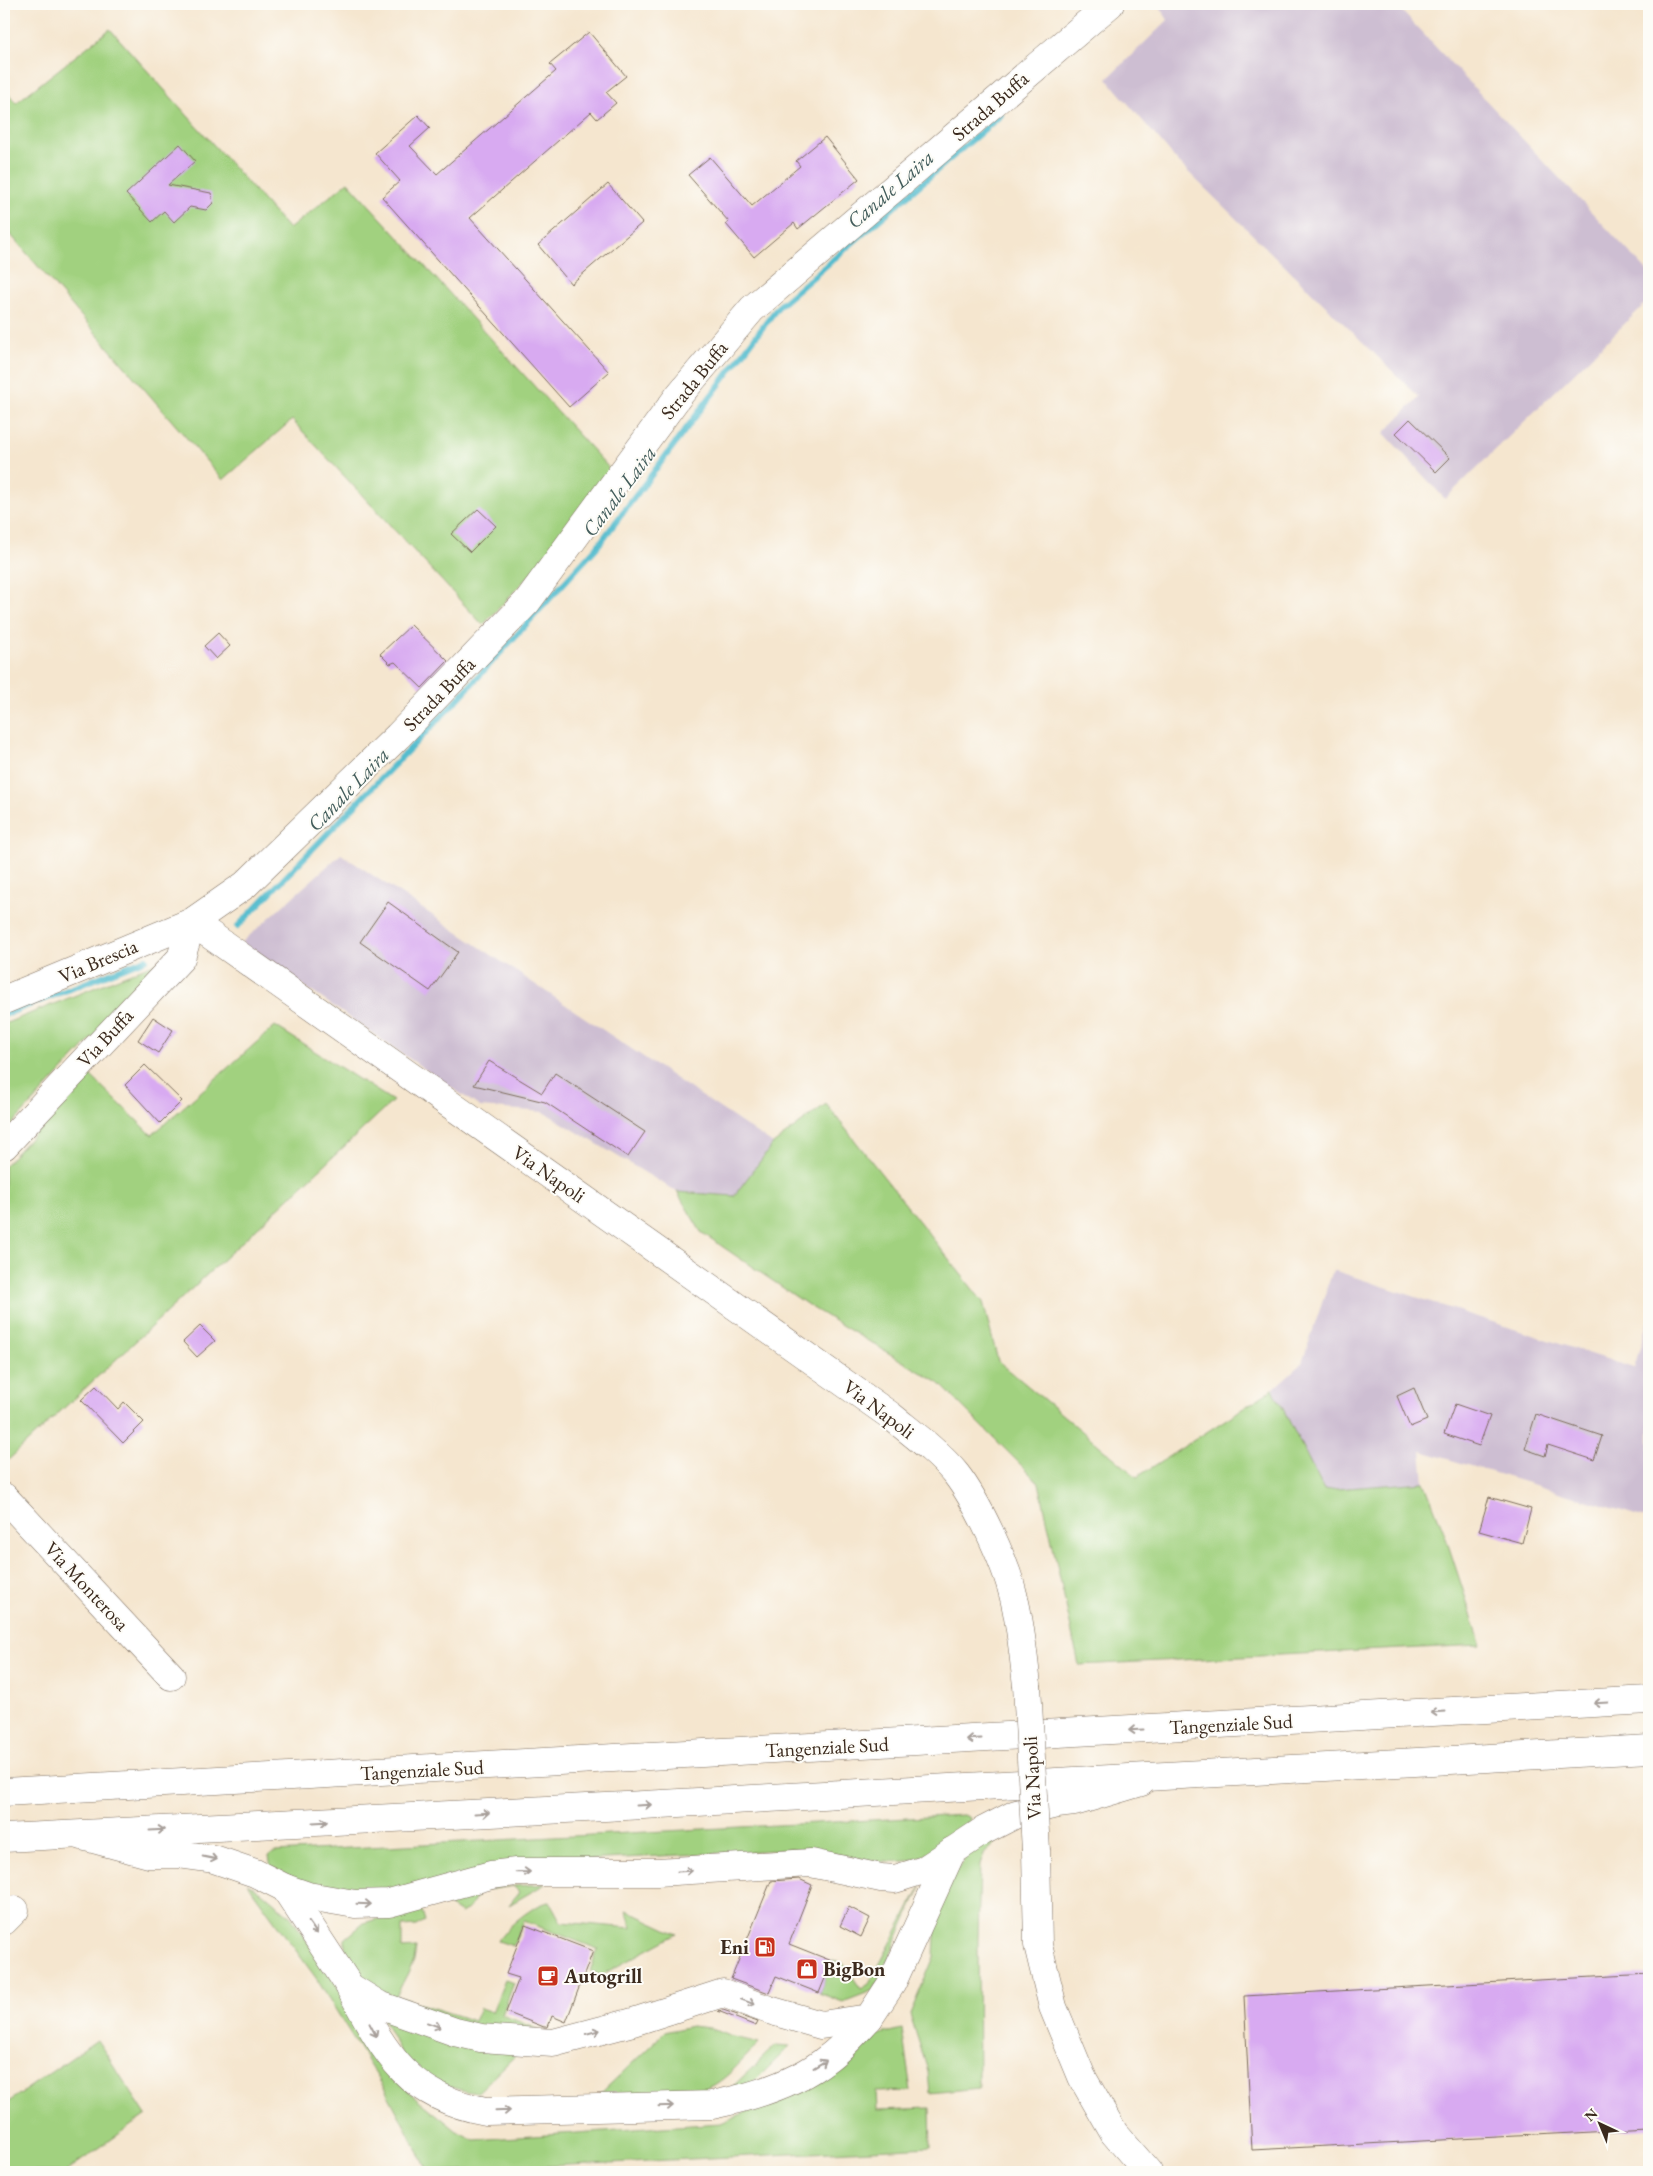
<svg xmlns="http://www.w3.org/2000/svg" width="1653" height="2176" font-family="'EB Garamond',serif">
	<style>
		.industrial { fill: #cdbed2 }
		.green { fill: #a1d17f; stroke: #6e7e4e }
		.lines { fill: none; stroke-linecap: round; stroke-linejoin: round }
		.stream { stroke: #52bcce; stroke-width: 6 }
		.building { fill: #d8aaf1 }
		.minor-casing { stroke: #7c6c5c; stroke-width: 29 }
		.highway-casing { stroke: #7c6c5c; stroke-width: 29 }
		.minor { stroke: #fff; stroke-width: 28 }
		.highway { stroke: #fff; stroke-width: 28 }
		.minor-bridge-casing { stroke: #7c6c5c; stroke-width: 29; stroke-linecap: butt }
		.minor-bridge { stroke: #fff; stroke-width: 28 }
		.oneway { stroke: #a79f9a }
		.labels { text-anchor: middle; dominant-baseline: central; stroke-width: 4; stroke-linejoin: round; paint-order: stroke }
		.street-label { font-size: 20px; fill: #3b2a1e; stroke: #fdfcf7 }
		.poi-label { font-size: 20px; font-weight: bold; fill: #3b2a1e; stroke: #fdfcf7; text-anchor: start }
		.water-label { font-size: 21px; font-style: italic; fill: #435d5c; stroke: #fdfcf7 }
	</style>
	<rect width="100%" height="100%" fill="#fdfcf7"/>
	<filter id="ink" filterUnits="userSpaceOnUse"><feTurbulence type="fractalNoise" baseFrequency=".02" numOctaves="2"/><feDisplacementMap in="SourceGraphic" scale="10" xChannelSelector="R" yChannelSelector="G"/><feConvolveMatrix kernelMatrix="1 2 1 2 8 2 1 2 1" color-interpolation-filters="sRGB"/></filter>
	<filter id="wash" filterUnits="userSpaceOnUse"><feTurbulence type="fractalNoise" baseFrequency=".0096" numOctaves="4" result="noise"/><feDisplacementMap in="SourceGraphic" scale="20" xChannelSelector="R" yChannelSelector="G"/><feGaussianBlur stdDeviation="1.12" result="paint"/><feColorMatrix in="noise" values="0 0 0 0 0 0 0 0 0 0 0 0 0 0 0 0 0 1.4 0 .05"/><feComposite in="paint" operator="in"/></filter>
	<g filter="url(#wash)">
		<rect width="100%" height="100%" fill="#f5e6cf"/>
		<!-- industrial -->
		<g class="industrial">
			<path d="M1158 4H1395L1649 273V300L1445 499 1384 433 1419 397 1178 162 1107 79 1168 20Z"/>
			<path d="M341 854 773 1144 734 1196 677 1192 544 1112 480 1107 241 943Z"/>
			<path d="M1333 1270 1634 1368 1649 1316V1519L1421 1451 1424 1482 1324 1490 1273 1389 1302 1363Z"/>
		</g>
		<!-- green -->
		<g class="green">
			<path d="M110 29 289 229 348 182 619 479 483 625 292 420 223 480 4 227V88L16 103Z"/>
			<path d="M166 959 4 1133V1024Z"/>
			<path d="M275 1026 393 1101 4 1464V1166L90 1075 152 1135Z"/>
			<path d="M826 1104 983 1302 998 1361 1137 1477 1273 1389 1324 1490 1424 1482 1444 1532 1481 1645 1079 1665 1039 1483 939 1383 811 1307 701 1232 677 1192 734 1196 773 1144Z"/>
			<path d="M964 1815 970 1818 968 1829 922 1857 907 1861 878 1862 807 1848 777 1850 547 1862 400 1889 353 1890 303 1882 271 1867 269 1856 275 1852Z"/>
			<path d="M989 1836 995 1844 984 1854 980 1864 978 1939 979 2088 930 2093 928 2071 910 2014 934 1957 936 1914 946 1884 969 1853Z"/>
			<path d="M247 1883 263 1893 291 1917 409 2092 457 2131 474 2140 721 2123 758 2107 868 2037 902 2029 911 2091 876 2092 877 2110 930 2108 931 2147 429 2172 386 2091 316 1978Z"/>
			<path d="M545 1884 509 1905 519 1892 513 1886 480 1891 470 1908 461 1913 441 1900 484 1888Z"/>
			<path d="M921 1886 874 1990 843 2002 819 1993 832 1961 843 1963 861 1989 869 1984Z"/>
			<path d="M550 1902 561 1922 632 1928 626 1910 677 1934 601 1975 590 1971 598 1949 524 1921 513 1946 498 1941C505 1928 535 1903 550 1902Z"/>
			<path d="M409 1909 422 1911 425 1921 416 1926 402 1927V1949L416 1948 414 1961 396 1996 474 2021 480 2008 492 2012 505 1980 514 1983 502 2015 538 2029 472 2027 385 1998 363 1979 345 1957V1939L364 1923Z"/>
			<path d="M382 2017 519 2052 477 2093C454 2090 428 2080 410 2064 401 2057 388 2028 382 2017Z"/>
			<path d="M691 2026 710 2028 730 2036 759 2043C745 2057 731 2075 714 2085 691 2098 629 2094 601 2093L665 2032Z"/>
			<path d="M97 2040 146 2115 65 2172H4V2105Z"/>
			<path d="M776 2045 790 2046 749 2087 730 2089Z"/>
		</g>
		<g class="lines">
			<!-- stream -->
			<g class="stream">
				<path d="M238 926 458 699 597 547 778 307 1001 115"/>
				<path d="M4 1015 146 959"/>
			</g>
		</g>
		<g id="blocks">
			<!-- building -->
			<g class="building">
				<path d="M589 32 626 76 606 92 616 103 597 119 591 112 470 218 609 372 569 407 382 197 400 181 375 153 418 115 430 128 410 146 437 174 556 71 550 64Z"/>
				<path d="M825 137 859 179 798 229 794 223 754 257 726 224 729 222 688 175 710 157 752 206 800 166 796 161Z"/>
				<path d="M180 144 195 161 168 185 211 193 213 203 206 210 190 207 174 222 164 211 152 222 126 194Z"/>
				<path d="M608 184 642 223 571 284 538 245Z"/>
				<path d="M1410 419 1450 458 1436 472 1396 433Z"/>
				<path d="M478 509 496 526 470 552 451 534Z"/>
				<path d="M411 625 448 661 422 688 395 662 390 664 380 654Z"/>
				<path d="M218 633 230 646 216 659 204 646Z"/>
				<path d="M388 902 458 952 430 991 360 942Z"/>
				<path d="M153 1017 173 1030 158 1053 138 1040Z"/>
				<path d="M489 1061 542 1093 555 1073 645 1132 628 1157 545 1102 474 1085Z"/>
				<path d="M145 1065 182 1101 160 1123 125 1085Z"/>
				<path d="M200 1326 215 1341 197 1357 183 1342Z"/>
				<path d="M96 1386 118 1409 124 1402 144 1422 123 1443 81 1400Z"/>
				<path d="M1414 1388 1427 1420 1410 1427 1397 1396Z"/>
				<path d="M1455 1404 1490 1416 1479 1446 1444 1434Z"/>
				<path d="M1536 1414 1602 1436 1594 1460 1548 1445 1545 1456 1525 1449Z"/>
				<path d="M1489 1497 1531 1509 1522 1543 1479 1531Z"/>
				<path d="M799 1879 812 1885 789 1944 832 1961 819 1993 776 1976 769 1993 731 1979 771 1881Z"/>
				<path d="M849 1907 870 1918 861 1937 840 1926Z"/>
				<path d="M525 1925 593 1951 566 2022 552 2016 548 2027H544L506 2012 519 1978 506 1974Z"/>
				<path d="M1649 1974V2129L1252 2150 1244 1996Z"/>
				<path d="M723 2010 758 2022 756 2026 718 2011Z"/>
			</g>
		</g>
	</g>
	<g filter="url(#ink)">
		<use href="#blocks" fill-opacity="0" stroke="#7c6c5c" stroke-width="1"/>
		<g class="lines">
			<!-- minor casing -->
			<g class="minor-casing">
				<g id="minor">
					<path d="M192 922 891 1416C913 1434 938 1452 956 1474 977 1501 1005 1561 1013 1594 1021 1624 1023 1654 1027 1685"/>
					<path d="M4 1000 192 922 245 885 398 736 527 602 680 394 752 309 1110 4"/>
					<path d="M4 1146 181 958 192 922"/>
					<path d="M4 1497 171 1676"/>
					<path d="M82 1836 149 1854H177L214 1859 255 1873 285 1888 308 1896 355 1904 389 1903 491 1875 516 1872H657L811 1863 881 1878 895 1879 924 1870 983 1831 1016 1814 1057 1804 1074 1802 1141 1782"/>
					<path d="M1036 1851 1038 1945 1053 2007 1082 2077 1114 2133 1148 2172"/>
					<path d="M285 1888 350 1987 379 2005 455 2032 481 2038 553 2043 633 2022 723 1993 769 2010 821 2025 869 2018 892 1983 952 1851"/>
					<path d="M4 1921 15 1910"/>
					<path d="M350 1988C385 2053 407 2097 486 2111L712 2105C752 2097 796 2084 828 2058 843 2047 856 2032 869 2018"/>
				</g>
			</g>
			<!-- highway casing -->
			<g class="highway-casing">
				<g id="highway">
					<path d="M4 1792 1649 1700"/>
					<path d="M4 1838 625 1806 1649 1749"/>
				</g>
			</g>
			<!-- minor -->
			<use href="#minor" class="minor"/>
			<!-- highway -->
			<use href="#highway" class="highway"/>
			<!-- minor-bridge casing -->
			<g class="minor-bridge-casing">
				<path id="minor-bridge" d="M1027 1685 1036 1851"/>
			</g>
			<!-- minor-bridge -->
			<use href="#minor-bridge" class="minor-bridge"/>
		</g>
		<!-- one-way arrows -->
		<defs><path id="oneway-shaft" d="M-6 0H5M1.5-3L5.5 0L1.5 3" fill="none" stroke-width="1.6" stroke-linecap="round" stroke-linejoin="round" transform="scale(1.25)"/></defs>
		<g class="oneway">
			<use href="#oneway-shaft" transform="translate(1601 1703) rotate(177)"/>
			<use href="#oneway-shaft" transform="translate(1438 1712) rotate(177)"/>
			<use href="#oneway-shaft" transform="translate(1136 1730) rotate(177)"/>
			<use href="#oneway-shaft" transform="translate(974 1739) rotate(177)"/>
			<use href="#oneway-shaft" transform="translate(644 1805) rotate(-3)"/>
			<use href="#oneway-shaft" transform="translate(482 1813) rotate(-3)"/>
			<use href="#oneway-shaft" transform="translate(320 1822) rotate(-3)"/>
			<use href="#oneway-shaft" transform="translate(157 1830) rotate(-3)"/>
			<use href="#oneway-shaft" transform="translate(210 1858) rotate(12)"/>
			<use href="#oneway-shaft" transform="translate(685 1871) rotate(-3)"/>
			<use href="#oneway-shaft" transform="translate(523 1872) rotate(-1)"/>
			<use href="#oneway-shaft" transform="translate(364 1904) rotate(2)"/>
			<use href="#oneway-shaft" transform="translate(313 1928) rotate(55)"/>
			<use href="#oneway-shaft" transform="translate(748 2002) rotate(20)"/>
			<use href="#oneway-shaft" transform="translate(434 2025) rotate(20)"/>
			<use href="#oneway-shaft" transform="translate(373 2030) rotate(62)"/>
			<use href="#oneway-shaft" transform="translate(593 2032) rotate(-15)"/>
			<use href="#oneway-shaft" transform="translate(820 2064) rotate(-31)"/>
			<use href="#oneway-shaft" transform="translate(666 2106) rotate(-2)"/>
			<use href="#oneway-shaft" transform="translate(503 2111) rotate(-2)"/>
		</g>
	</g>
	<!-- icons -->
	<defs>
		<g id="fuel-square" transform="scale(1.125)"><rect x="-9" y="-9" width="18" height="18" rx="4" fill="#c8321e" stroke="#fdfcf7"/><path d="M-5.5-6h7V0h2V4h1.3V-2.5L3-4.5l.8-.8L6-3V5H2.5V1h-1V6h-7ZM-4.2-4.7v3.2H.2V-4.7Z" fill="#fff"/></g>
		<g id="shop-square" transform="scale(1.125)"><rect x="-9" y="-9" width="18" height="18" rx="4" fill="#c8321e" stroke="#fdfcf7"/><path d="M-5-2.5h2.3a2.7 3.5 0 0 1 5.4 0H5L5.5 6h-11ZM-1.5-2.5h3a1.5 2.3 0 0 0-3 0Z" fill="#fff"/></g>
		<g id="cafe-square" transform="scale(1.125)"><rect x="-9" y="-9" width="18" height="18" rx="4" fill="#c8321e" stroke="#fdfcf7"/><path d="M-5.5-4.5H6V0H3Q3 3.5 0 3.5H-2.5Q-5.5 3.5-5.5 0ZM3-3.2v2h1.7v-2ZM-6 4.5H4V6H-6Z" fill="#fff"/></g>
	</defs>
	<g fill-rule="evenodd">
		<use href="#fuel-square" x="765" y="1947"/>
		<use href="#shop-square" x="807" y="1969"/>
		<use href="#cafe-square" x="548" y="1976"/>
	</g>
	<g class="labels">
		<!-- street labels -->
		<g class="street-label">
			<text transform="translate(990 106) rotate(-41)">Strada Buffa</text>
			<text transform="translate(694 380) rotate(-51)">Strada Buffa</text>
			<text transform="translate(439 694) rotate(-46)">Strada Buffa</text>
			<text transform="translate(98 961) rotate(-23)">Via Brescia</text>
			<text transform="translate(105 1038) rotate(-47)">Via Buffa</text>
			<text transform="translate(549 1174) rotate(35)">Via Napoli</text>
			<text transform="translate(879 1409) rotate(37)">Via Napoli</text>
			<text transform="translate(87 1586) rotate(47)">Via Monterosa</text>
			<text transform="translate(1231 1724) rotate(-3)">Tangenziale Sud</text>
			<text transform="translate(827 1747) rotate(-3)">Tangenziale Sud</text>
			<text transform="translate(422 1770) rotate(-3)">Tangenziale Sud</text>
			<text transform="translate(1032 1778) rotate(-93)">Via Napoli</text>
		</g>
		<!-- poi labels -->
		<g class="poi-label">
			<text x="749" y="1947" text-anchor="end">Eni</text>
			<text x="823" y="1969">BigBon</text>
			<text x="564" y="1976">Autogrill</text>
		</g>
		<!-- water labels -->
		<g class="water-label">
			<text transform="translate(890 189) rotate(-41)">Canale Laira</text>
			<text transform="translate(619 491) rotate(-53)">Canale Laira</text>
			<text transform="translate(348 789) rotate(-46)">Canale Laira</text>
		</g>
	</g>
	<!-- margin -->
	<rect width="1653" height="2176" fill="none" stroke="#fdfcf7" stroke-width="20"/>
	<!-- north arrow -->
	<g transform="translate(1600 2124) rotate(316)" stroke="#fdfcf7" stroke-width="4" paint-order="stroke">
	<path d="M0-4L9 19L0 12L-9 19Z" fill="#3b2a1e"/>
	<text y="-8" font-size="14" font-weight="bold" text-anchor="middle" fill="#3b2a1e">N</text>
	</g>
</svg>
